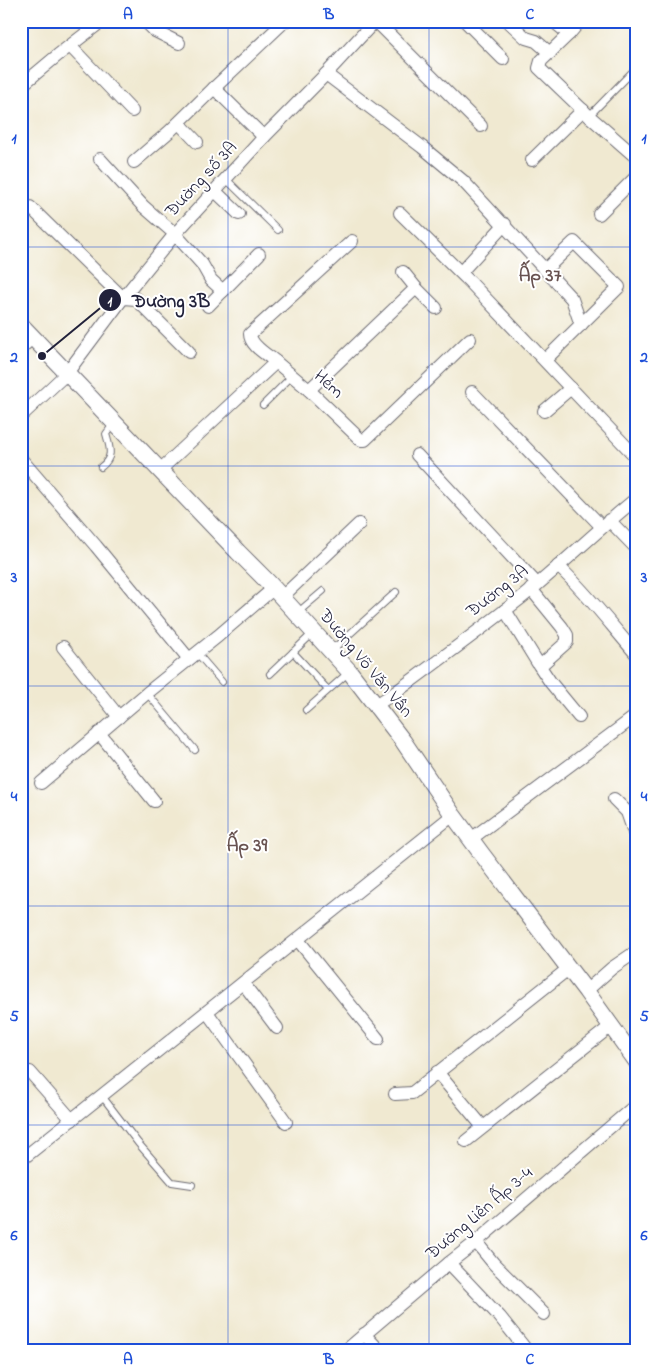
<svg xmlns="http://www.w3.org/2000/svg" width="658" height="1372" font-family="'Indie Flower',sans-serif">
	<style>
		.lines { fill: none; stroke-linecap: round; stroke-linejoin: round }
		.service-casing { stroke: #6a6870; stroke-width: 8 }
		.minor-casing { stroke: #6a6870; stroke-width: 14 }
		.tertiary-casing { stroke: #6a6870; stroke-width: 18 }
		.service { stroke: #fff; stroke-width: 6 }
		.minor { stroke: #fff; stroke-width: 12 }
		.tertiary { stroke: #fff; stroke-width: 16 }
		.grid { fill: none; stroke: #1d4ed8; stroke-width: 1; stroke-opacity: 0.55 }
		.labels { text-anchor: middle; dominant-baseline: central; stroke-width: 4; stroke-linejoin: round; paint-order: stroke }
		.street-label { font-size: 18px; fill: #22223b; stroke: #fff }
		.neighbourhood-label { font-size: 19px; font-weight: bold; fill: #685250; stroke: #fff }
		.leader { fill: none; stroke: #22223b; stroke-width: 2 }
		.callout-dot { fill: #22223b; stroke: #fff; stroke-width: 2 }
		.mark-label { font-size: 15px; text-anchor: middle; font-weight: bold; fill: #fff }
		.callout-label { font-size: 19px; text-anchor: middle; font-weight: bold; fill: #22223b; stroke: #fff; stroke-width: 4; stroke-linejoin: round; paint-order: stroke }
		.neatline { fill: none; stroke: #1d4ed8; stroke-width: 2 }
		.grid-label { font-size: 16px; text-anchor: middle; font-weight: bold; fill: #1d4ed8 }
	</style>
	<rect width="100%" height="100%" fill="#fff"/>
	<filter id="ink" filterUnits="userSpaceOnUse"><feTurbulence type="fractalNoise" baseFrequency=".02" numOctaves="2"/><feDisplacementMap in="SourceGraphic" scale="10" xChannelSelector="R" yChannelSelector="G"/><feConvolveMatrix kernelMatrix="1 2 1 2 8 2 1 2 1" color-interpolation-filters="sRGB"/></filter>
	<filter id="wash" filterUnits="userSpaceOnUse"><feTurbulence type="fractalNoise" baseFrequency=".0096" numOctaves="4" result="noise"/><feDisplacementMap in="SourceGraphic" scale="20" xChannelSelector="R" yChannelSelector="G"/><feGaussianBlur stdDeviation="1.12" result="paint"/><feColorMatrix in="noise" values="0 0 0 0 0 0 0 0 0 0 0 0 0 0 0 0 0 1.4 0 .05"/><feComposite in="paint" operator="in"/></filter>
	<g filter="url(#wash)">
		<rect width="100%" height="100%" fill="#f0e9d1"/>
	</g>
	<g filter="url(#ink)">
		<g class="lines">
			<!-- service casing -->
			<g class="service-casing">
				<g id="service">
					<path d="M589 116 637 67"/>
					<path d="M226 179 278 230"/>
					<path d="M263 405 292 376"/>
					<path d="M101 467C114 457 110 448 106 434L114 423"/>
					<path d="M296 612 303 608 323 591"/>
					<path d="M332 650 396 592"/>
					<path d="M293 652 328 690"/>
					<path d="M197 653 222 682"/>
					<path d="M270 674 313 633"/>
					<path d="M147 693 195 750"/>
					<path d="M306 710 349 672"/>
					<path d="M102 1096 138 1143 172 1182 192 1185"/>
				</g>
			</g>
			<!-- minor casing -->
			<g class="minor-casing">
				<g id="minor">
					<path d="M145 21 155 31 179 43"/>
					<path d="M376 21 481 126"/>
					<path d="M465 21 503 59"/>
					<path d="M553 21 569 34"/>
					<path d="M580 21 569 34 541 61 539 68 589 116 637 158"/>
					<path d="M510 23 526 38 536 41 550 53"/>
					<path d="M70 46 132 111"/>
					<path d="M326 74 422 147 463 181 572 299 581 325"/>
					<path d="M21 86 58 55 102 21"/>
					<path d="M214 88 264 137"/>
					<path d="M179 123 197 142"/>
					<path d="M100 159 143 206 175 234 202 264 211 280 223 291"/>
					<path d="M532 160 583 110"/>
					<path d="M134 162 170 131 214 88 285 21"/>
					<path d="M215 191 239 214"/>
					<path d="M30 207 123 298 136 299 189 352"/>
					<path d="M400 213 470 282 637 458"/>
					<path d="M599 214 637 176"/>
					<path d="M403 272 416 288 436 308"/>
					<path d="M461 272 505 224"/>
					<path d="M208 306 259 254"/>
					<path d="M21 348 33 337"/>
					<path d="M545 360 619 287 574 242 546 269"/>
					<path d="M276 362C268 355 250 346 250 334L352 241"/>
					<path d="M309 390 416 288"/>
					<path d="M472 392 602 527"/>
					<path d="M544 411 571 388"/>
					<path d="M21 416 67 373 123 298 175 234 264 137 326 74 375 21"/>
					<path d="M417 455 537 584"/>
					<path d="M21 459 96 546 189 659"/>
					<path d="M160 470 276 362 309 390 361 440H365L470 339"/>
					<path d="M609 520 637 549"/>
					<path d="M558 566C587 593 611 625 637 655"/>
					<path d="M531 589 562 627 567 635V642L540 666"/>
					<path d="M282 597 359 524"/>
					<path d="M505 610 539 665 551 683 579 717"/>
					<path d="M63 647 119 717"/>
					<path d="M376 705 396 692C438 661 480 630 521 598 561 566 597 530 637 498"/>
					<path d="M99 733 154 801"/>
					<path d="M41 783 147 693 218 636 274 588"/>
					<path d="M614 799 627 812 637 841"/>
					<path d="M471 839 637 715"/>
					<path d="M298 940 378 1039"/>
					<path d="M243 983 277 1028"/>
					<path d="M586 991 612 968 637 951"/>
					<path d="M207 1012 286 1122"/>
					<path d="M30 1072 72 1120"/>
					<path d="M437 1072 483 1127"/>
					<path d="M395 1094 412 1093 568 969"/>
					<path d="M466 1141 611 1026"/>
					<path d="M21 1160 453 815"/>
					<path d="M476 1242 494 1264 544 1314"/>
					<path d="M449 1263 500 1317 524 1347"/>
					<path d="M364 1334 380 1351"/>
					<path d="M345 1351 449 1263 476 1242 637 1104"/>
				</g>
			</g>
			<!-- tertiary casing -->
			<g class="tertiary-casing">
				<path id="tertiary" d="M21 325 238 552 268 582 350 672 403 741 453 815 481 853 586 991 637 1062"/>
			</g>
			<!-- service -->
			<use href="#service" class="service"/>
			<!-- minor -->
			<use href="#minor" class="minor"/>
			<!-- tertiary -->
			<use href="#tertiary" class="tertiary"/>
		</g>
	</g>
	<!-- grid -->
	<path class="grid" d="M228 21V1351M429 21V1351M21 247H637M21 466H637M21 686H637M21 906H637M21 1125H637"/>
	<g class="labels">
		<!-- street labels -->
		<g class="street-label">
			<text transform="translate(202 180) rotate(-47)">Đường số 3A</text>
			<text transform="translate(328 385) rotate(42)">Hẻm</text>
			<text transform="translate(498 592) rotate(-38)">Đường 3A</text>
			<text transform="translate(365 664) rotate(50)">Đường Võ Văn Vân</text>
			<text transform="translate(480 1214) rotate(-40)">Đường Liên Ấp 3-4</text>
		</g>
		<!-- neighbourhood labels -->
		<g class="neighbourhood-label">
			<text x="540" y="276">Ấp 37</text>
			<text x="247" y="846">Ấp 39</text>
		</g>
	</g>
	<!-- callouts -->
	<path class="leader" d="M42 356L110 300"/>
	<g class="callout-dot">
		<circle cx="42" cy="356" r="5"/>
		<circle cx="110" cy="300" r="12"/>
	</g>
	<g class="mark-label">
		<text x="110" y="306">1</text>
	</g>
	<g class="callout-label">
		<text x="171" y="307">Đường 3B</text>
	</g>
	<!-- margin -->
	<rect width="658" height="1372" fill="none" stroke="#fff" stroke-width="55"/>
	<rect x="28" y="28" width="602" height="1316" class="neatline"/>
	<g class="grid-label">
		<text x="128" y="19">A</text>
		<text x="329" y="19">B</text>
		<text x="530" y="19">C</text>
		<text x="14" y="143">1</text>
		<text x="644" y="143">1</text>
		<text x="14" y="362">2</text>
		<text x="644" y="362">2</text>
		<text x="14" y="582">3</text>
		<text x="644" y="582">3</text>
		<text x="14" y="801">4</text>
		<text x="644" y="801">4</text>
		<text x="14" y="1021">5</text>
		<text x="644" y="1021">5</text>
		<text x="14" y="1240">6</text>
		<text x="644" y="1240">6</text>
		<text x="128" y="1364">A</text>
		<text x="329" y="1364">B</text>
		<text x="530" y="1364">C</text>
	</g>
</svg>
